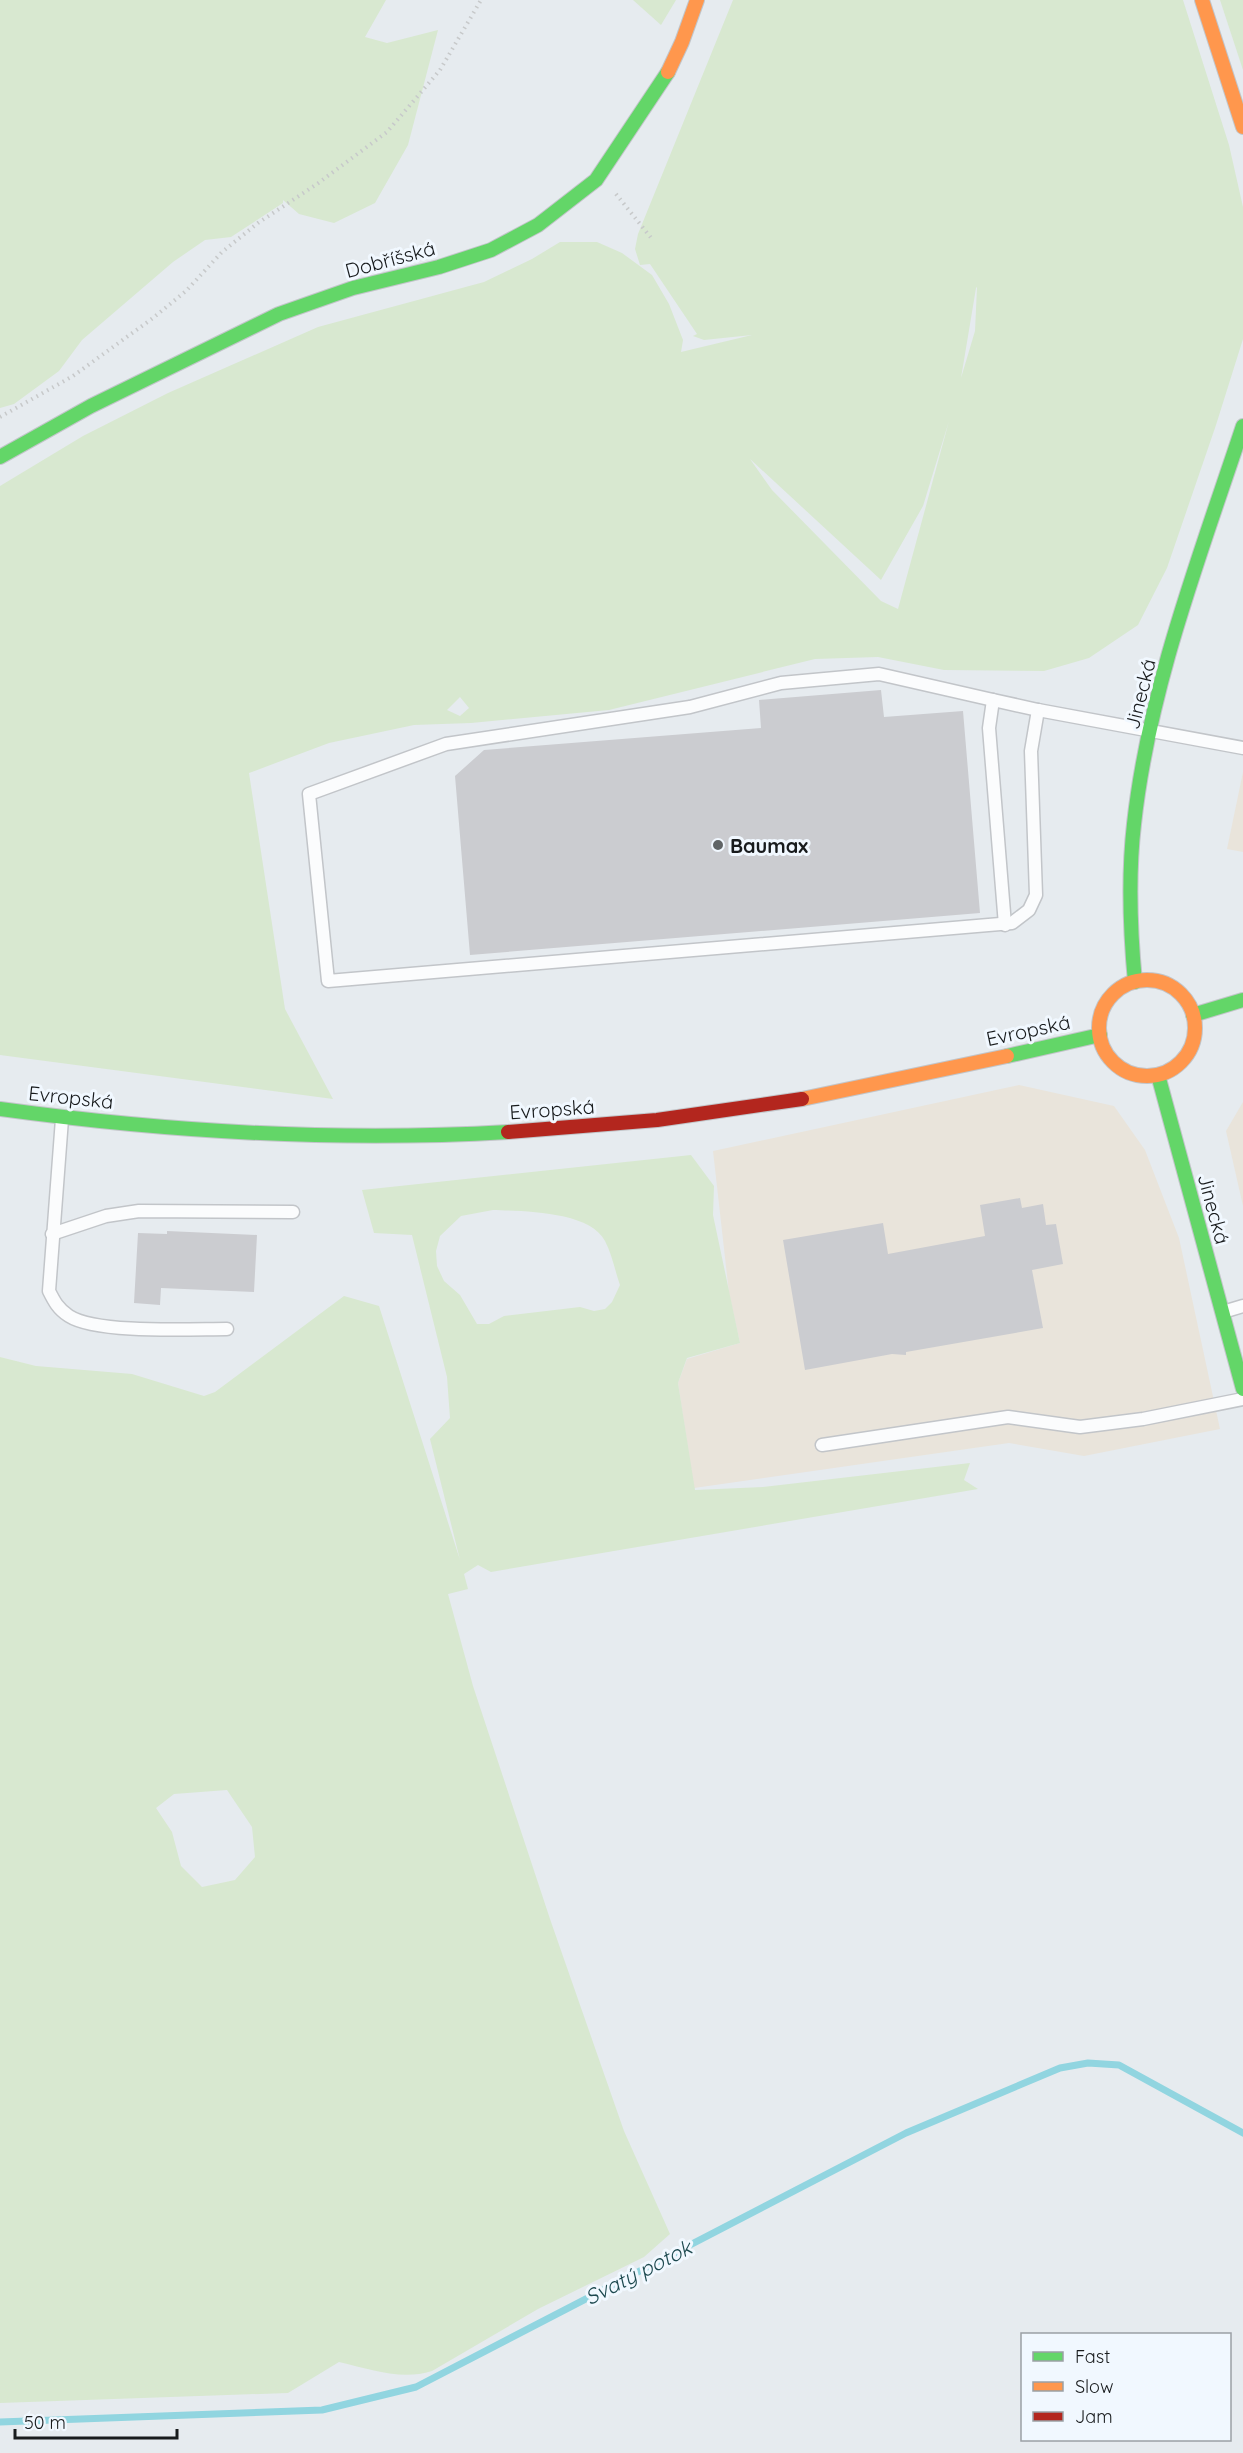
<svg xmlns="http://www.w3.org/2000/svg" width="1243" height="2453" font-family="Quicksand,sans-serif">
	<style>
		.industrial { fill: #e9e4db }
		.green { fill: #d8e8d0; fill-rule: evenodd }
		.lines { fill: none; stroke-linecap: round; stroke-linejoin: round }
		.stream { stroke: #91d5e0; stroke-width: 7 }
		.building { fill: #cbccd0 }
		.lane-casing { stroke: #c2c5c9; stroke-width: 15 }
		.fast-casing { stroke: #c2c5c9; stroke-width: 16 }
		.slow-casing { stroke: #c2c5c9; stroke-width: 16 }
		.jam-casing { stroke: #c2c5c9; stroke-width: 16 }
		.path { stroke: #c7c9ca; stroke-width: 4; stroke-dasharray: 1.5 4.5; stroke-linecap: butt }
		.lane { stroke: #fbfcfd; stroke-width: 12 }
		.fast { stroke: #63d668; stroke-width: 14 }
		.slow { stroke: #ff974d; stroke-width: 14 }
		.jam { stroke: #b3261e; stroke-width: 14 }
		.poi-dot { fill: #606466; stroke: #f1f8ff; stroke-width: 2 }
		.labels { text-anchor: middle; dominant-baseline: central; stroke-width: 6; stroke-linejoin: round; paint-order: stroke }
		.street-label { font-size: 20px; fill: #181b1d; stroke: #f1f8ff }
		.poi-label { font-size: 20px; font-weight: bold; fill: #181b1d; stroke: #f1f8ff; text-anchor: start }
		.water-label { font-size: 21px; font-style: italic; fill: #1d494f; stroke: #f1f8ff }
	</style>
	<rect width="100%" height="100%" fill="#e6ebef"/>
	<!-- industrial -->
	<g class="industrial">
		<path d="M1243 772V852L1227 849Z"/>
		<path d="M1019 1085 1114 1106 1145 1150 1179 1238 1220 1429 1084 1456 1009 1443 694 1488 678 1383 687 1359 740 1343 729 1293 713 1151Z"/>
		<path d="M1243 1102V1206L1226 1131Z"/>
	</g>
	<!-- green -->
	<g class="green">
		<path d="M0 0H386L365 37 387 43 438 30 408 145 375 203 334 223 299 214 283 200V203L231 237 205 240 173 262 82 340 59 371 14 404 0 408Z"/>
		<path d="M633 0H676L661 25Z"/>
		<path d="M733 0H1183L1229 145 1243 207V339L1216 425 1167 568 1138 625 1089 658 1044 671 944 670 878 657 815 659 609 710 471 723 414 725 329 743 249 773 285 1009 333 1099 0 1055V486L83 436 168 393 318 327 484 282 532 259 560 242H597L622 253 652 275 669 304 683 340 681 352 752 335 704 340 693 336 697 334 650 264 640 265 635 249 638 234ZM977 287 975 331 961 378 976 288ZM949 421 898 609 881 601 772 490 750 459 881 580 923 506ZM460 697 469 708 460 716 447 710Z"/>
		<path d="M1220 0H1243V70Z"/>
		<path d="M691 1155 714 1186 713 1215 740 1343 687 1358 678 1383 695 1490 763 1487 970 1463 964 1480 978 1489 491 1572 478 1565 464 1574 468 1589 448 1594 473 1686 550 1919 624 2131 670 2234 644 2257 538 2309 432 2371C401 2381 370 2369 339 2362L288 2393 0 2403V1357L36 1366 132 1374 204 1396 215 1392 344 1296 379 1306 460 1560 430 1439 450 1418 447 1377 412 1235 374 1233 362 1190ZM493 1210C522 1211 590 1211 605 1241 612 1254 615 1271 620 1285L612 1302 605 1309 594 1311 580 1307 504 1316 489 1324H477L460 1295 444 1281 437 1266 436 1251 440 1236 461 1216ZM227 1790 252 1827 255 1857 235 1880 202 1887 181 1866 172 1832 156 1808 174 1794Z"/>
	</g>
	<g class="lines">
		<!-- stream -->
		<path class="stream" d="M0 2422 322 2410 416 2387 906 2133 1060 2068 1088 2063 1119 2065 1243 2133"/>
	</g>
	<!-- building -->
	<g class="building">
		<path d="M881 690 884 717 963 711 980 913 470 955 455 776 484 750 761 728 759 700Z"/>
		<path d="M1020 1198 1022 1208 1043 1204 1046 1225 1056 1224 1063 1264 1032 1270 1043 1328 906 1352V1355L892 1354 805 1370 783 1240 883 1223 888 1254 985 1236 980 1205Z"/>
		<path d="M167 1231 257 1235 254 1292 161 1288 160 1305 134 1303 138 1233 167 1234Z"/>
	</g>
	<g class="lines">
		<!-- lane casing -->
		<g class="lane-casing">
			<g id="lane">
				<path d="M993 700 879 674 781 683 690 707 446 744 309 794 328 981 1012 923 1029 910 1036 895 1031 751 1038 710"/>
				<path d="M1005 925 989 728 993 700 1038 710 1243 748"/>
				<path d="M62 1119 49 1291C54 1301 58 1309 69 1316 97 1334 191 1329 227 1329"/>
				<path d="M52 1234 106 1216 139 1211 293 1212"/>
				<path d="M1223 1312 1243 1306"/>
				<path d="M822 1445 1008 1417 1080 1427 1143 1419 1243 1399"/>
			</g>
		</g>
		<!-- fast casing -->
		<g class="fast-casing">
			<g id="fast">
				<path d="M0 457 91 406 279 314 353 288 439 267 491 250 538 225 596 180 668 72"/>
				<path d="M1135 982C1130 929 1128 876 1134 824 1149 687 1200 556 1243 426"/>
				<path d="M1193 1015 1243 1000"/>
				<path d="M1007 1056 1100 1035"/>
				<path d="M1158 1075 1243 1389"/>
				<path d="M0 1109C168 1132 338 1142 508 1132"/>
			</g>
		</g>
		<!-- slow casing -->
		<g class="slow-casing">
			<g id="slow">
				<path d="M1202 0 1243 127"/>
				<path d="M668 72 682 42 697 0"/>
				<circle cx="1147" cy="1028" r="48"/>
				<path d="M802 1099 1007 1056"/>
			</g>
		</g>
		<!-- jam casing -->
		<g class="jam-casing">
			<path id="jam" d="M508 1132 657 1120 802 1099"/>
		</g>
		<!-- path -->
		<g class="path">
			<path d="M616 194 652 239"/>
			<path d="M0 417 73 376 153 318 186 291 222 252 258 223 317 184 387 132 440 70 481 0"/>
		</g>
		<!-- lane -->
		<use href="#lane" class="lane"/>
		<!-- fast -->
		<use href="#fast" class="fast"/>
		<!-- slow -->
		<use href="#slow" class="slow"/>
		<!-- jam -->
		<use href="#jam" class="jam"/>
	</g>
	<!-- markers -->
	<circle class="poi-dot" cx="718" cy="845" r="6"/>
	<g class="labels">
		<!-- street labels -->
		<g class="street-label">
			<text transform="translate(390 259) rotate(-15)">Dobříšská</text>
			<text transform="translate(1140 694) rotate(-76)">Jinecká</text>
			<text transform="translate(1028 1030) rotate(-12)">Evropská</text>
			<text transform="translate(71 1097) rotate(6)">Evropská</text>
			<text transform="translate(552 1109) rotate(-4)">Evropská</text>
			<text transform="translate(1214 1209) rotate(75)">Jinecká</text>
		</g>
		<!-- poi labels -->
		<g class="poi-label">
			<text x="730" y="845">Baumax</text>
		</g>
		<!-- water labels -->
		<g class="water-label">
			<text transform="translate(638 2272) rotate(-27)">Svatý potok</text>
		</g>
	</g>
	<!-- legend -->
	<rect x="1021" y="2333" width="210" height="108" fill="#f1f8ff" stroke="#9aa0a5" stroke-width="1.5"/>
	<rect x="1033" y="2352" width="30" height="9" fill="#63d668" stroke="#9aa0a5" stroke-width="1.5"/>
	<text x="1075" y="2363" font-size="18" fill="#181b1d">Fast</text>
	<rect x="1033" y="2382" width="30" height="9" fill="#ff974d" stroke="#9aa0a5" stroke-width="1.5"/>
	<text x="1075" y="2393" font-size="18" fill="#181b1d">Slow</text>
	<rect x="1033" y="2412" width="30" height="9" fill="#b3261e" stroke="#9aa0a5" stroke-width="1.5"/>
	<text x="1075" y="2423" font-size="18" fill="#181b1d">Jam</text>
	<!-- scale -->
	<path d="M15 2429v9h162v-9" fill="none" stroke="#181b1d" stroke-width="3"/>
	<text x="24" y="2429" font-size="18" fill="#181b1d" stroke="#f1f8ff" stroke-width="4.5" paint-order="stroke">50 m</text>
</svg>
